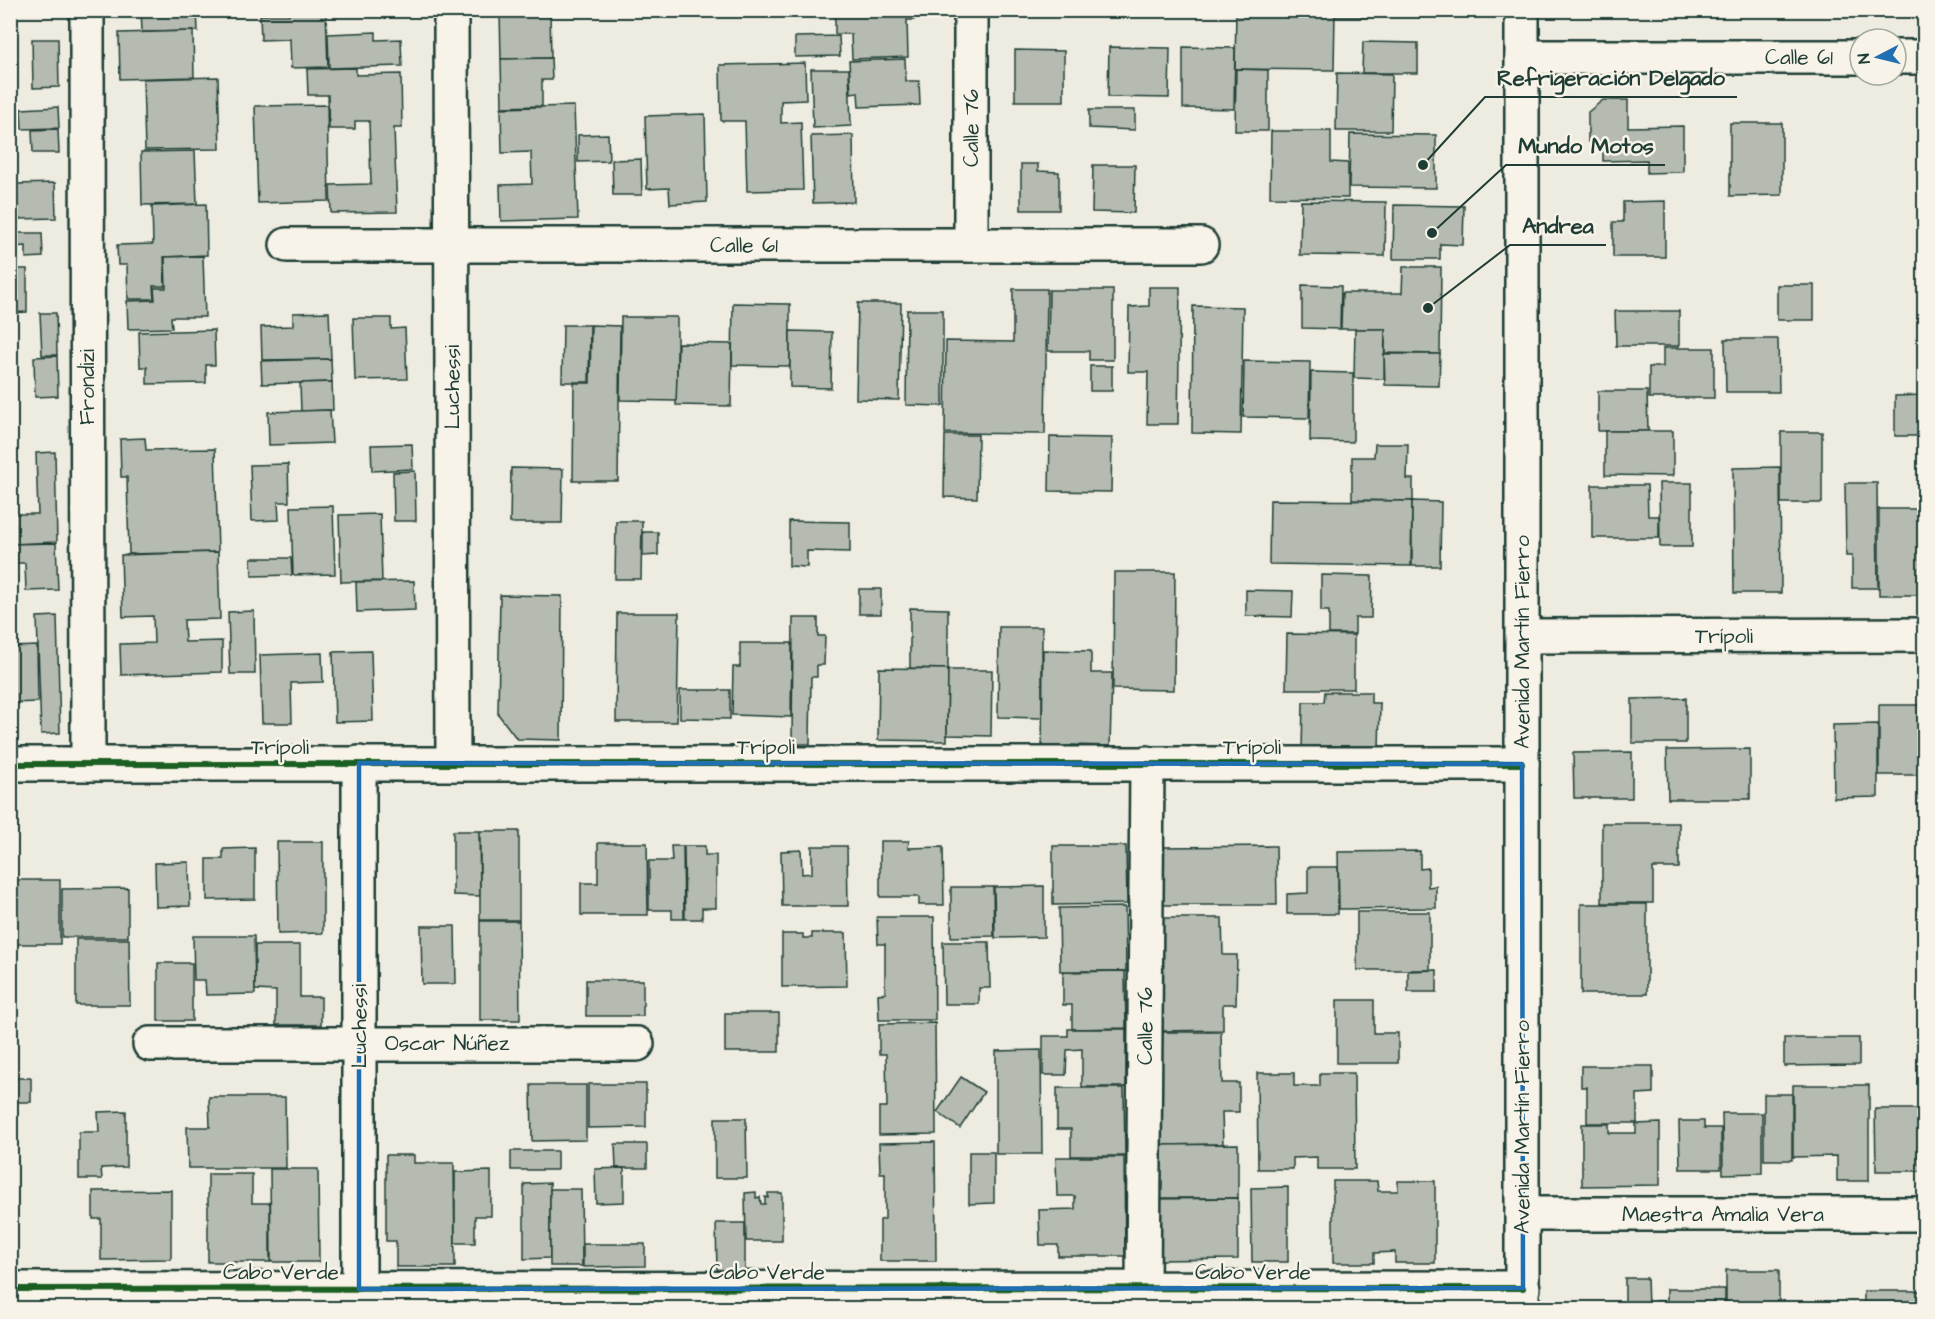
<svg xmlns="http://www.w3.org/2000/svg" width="1935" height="1319" font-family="'Architects Daughter',sans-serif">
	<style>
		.building { fill: #b5bbb0; stroke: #1f3d34; stroke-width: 1.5 }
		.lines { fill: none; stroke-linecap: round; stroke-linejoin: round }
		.minor-casing { stroke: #1f3d34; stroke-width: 38 }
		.major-casing { stroke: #1f3d34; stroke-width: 38 }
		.minor { stroke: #f7f3e8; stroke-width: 33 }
		.major { stroke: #f7f3e8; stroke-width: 33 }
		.cycleway-casing { stroke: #f7f3e8; stroke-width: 10 }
		.cycleway { stroke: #1b5e20; stroke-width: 6 }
		.marked { fill: none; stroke: #1f6fb2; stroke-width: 4.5; stroke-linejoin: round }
		.labels { text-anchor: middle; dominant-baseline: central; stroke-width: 5; stroke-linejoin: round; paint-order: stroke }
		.street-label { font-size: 21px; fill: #1f3d34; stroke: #f7f3e8 }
		.leader { fill: none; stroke: #1f3d34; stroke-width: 2 }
		.callout-dot { fill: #1f3d34; stroke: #f7f3e8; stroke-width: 2 }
		.callout-label { font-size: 22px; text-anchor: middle; font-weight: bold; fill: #1f3d34; stroke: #f7f3e8; stroke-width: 5; stroke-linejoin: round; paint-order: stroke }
	</style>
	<rect width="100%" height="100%" fill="#eeece1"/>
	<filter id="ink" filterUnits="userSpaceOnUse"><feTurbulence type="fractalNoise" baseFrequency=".0167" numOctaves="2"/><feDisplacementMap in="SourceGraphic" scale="12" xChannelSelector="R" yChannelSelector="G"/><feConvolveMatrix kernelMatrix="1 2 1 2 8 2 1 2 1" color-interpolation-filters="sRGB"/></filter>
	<g filter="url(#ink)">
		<!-- building -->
		<g class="building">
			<path d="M141 10H197L198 31 142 32Z"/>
			<path d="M289 10H326L328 67 291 68 290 39 261 40 260 15H289Z"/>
			<path d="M835 10H913L914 20H907L908 57 852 59 851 34H835Z"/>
			<path d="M1236 10 1335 11 1334 70 1235 69Z"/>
			<path d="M1336 10H1422V17H1335Z"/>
			<path d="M550 11 551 58 501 59 500 12Z"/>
			<path d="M193 31 194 77 120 79 119 33Z"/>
			<path d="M376 32V40L401 39 402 66 329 68 328 34Z"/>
			<path d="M839 36 840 56 795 57V37Z"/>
			<path d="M32 39H58L59 87 33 88Z"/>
			<path d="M1363 42 1418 43V73H1362Z"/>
			<path d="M1109 47 1170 48 1169 98 1108 97Z"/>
			<path d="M1183 47 1235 48 1234 109 1183 108Z"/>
			<path d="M1015 50 1064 51V101H1015Z"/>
			<path d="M551 58 552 80H542V106L502 107 501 59Z"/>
			<path d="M905 59 906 81H919L920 105 859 107 858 92 851 93 849 61Z"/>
			<path d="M805 63 806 100 781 101V123L801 122 803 190 747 191 745 121H721L720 65Z"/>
			<path d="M356 68V75L401 74 402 128H394L397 212 331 213 330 185 371 184 369 121H355V129H329L328 95H308L307 69Z"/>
			<path d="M811 69H849L851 126 813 128Z"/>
			<path d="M1236 69 1268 70V131H1235Z"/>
			<path d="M1337 73 1392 74 1391 131H1336Z"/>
			<path d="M218 77 220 149 145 150 143 79Z"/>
			<path d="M1603 100H1628V127L1683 126V172L1647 173V160L1603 161V142H1588V112Z"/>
			<path d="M327 105 329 201 258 203 255 106Z"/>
			<path d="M574 106 578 219 501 221 500 185 532 184 531 152 502 153 501 108Z"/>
			<path d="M58 107 59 128 22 129 21 109Z"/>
			<path d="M1089 110H1135V130L1089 128Z"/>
			<path d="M705 114 707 202 670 204 669 188 647 189 645 116Z"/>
			<path d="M1730 123H1782V195L1730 196Z"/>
			<path d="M58 129 59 153H33L32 130Z"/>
			<path d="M1271 131H1331V162L1348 163V198L1270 197Z"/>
			<path d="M608 134 609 161 578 162V135Z"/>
			<path d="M1350 134 1436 135V188L1349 187Z"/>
			<path d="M853 135 854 202 813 203 811 136Z"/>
			<path d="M195 151 197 204 142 205 141 152Z"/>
			<path d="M641 159 642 195H613L612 160Z"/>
			<path d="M1021 164H1038V171L1059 172V210H1021Z"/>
			<path d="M1093 165H1135L1134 213 1092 212Z"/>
			<path d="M55 183 56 218 18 219 17 184Z"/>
			<path d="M1301 201 1386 202 1385 256 1300 255Z"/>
			<path d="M1665 201V257H1613V222H1623V202Z"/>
			<path d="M206 204 207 255 164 257 165 286H153L154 299H128L127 265H118L117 245 153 244 152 206Z"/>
			<path d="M1394 205 1464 206 1463 245 1440 244V259H1393Z"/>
			<path d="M10 233H42L43 257 26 258V246L10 247Z"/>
			<path d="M203 256 205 317H171L172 328 128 329 127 301 155 300 154 288H166L165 257Z"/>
			<path d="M1403 267H1441L1440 354 1385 353V329H1341L1342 293H1402Z"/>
			<path d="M10 269H27V312L10 313Z"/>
			<path d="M1302 285 1341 286 1340 329 1302 328Z"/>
			<rect x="1777" y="285" width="37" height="35"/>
			<path d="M1149 287H1180L1178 424H1147L1148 372H1128L1129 307 1149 306Z"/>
			<path d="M1013 289H1047L1045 434 945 433 946 341 1013 342Z"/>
			<path d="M1049 290H1113V360H1089V351H1048Z"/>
			<path d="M733 303 790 304V366L732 365Z"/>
			<path d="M858 303H901L899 400 856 399Z"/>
			<path d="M1193 306 1243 307 1241 434 1192 433Z"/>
			<path d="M907 310H943V406L906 405Z"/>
			<path d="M1615 311H1679V346H1616Z"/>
			<path d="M329 312 331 359 262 360 261 327 293 326V313Z"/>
			<path d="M40 313H56L57 355H42Z"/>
			<path d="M621 317H677V401L620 400Z"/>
			<path d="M353 318H391V329L405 328 407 379 355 380Z"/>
			<path d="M563 325H590L589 382H562Z"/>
			<path d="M591 325 620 326 618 481H573L574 383H590Z"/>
			<path d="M1355 329H1385L1384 379 1354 378Z"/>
			<path d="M214 330 215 365H206V383L147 384V367H140L139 332Z"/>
			<path d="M790 331 832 332 831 388 790 387Z"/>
			<path d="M1725 339H1778L1779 392H1726Z"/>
			<path d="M678 343 732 344 731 406 676 405Z"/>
			<path d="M1663 348H1714V398H1649V367H1663Z"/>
			<path d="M1384 354H1440L1439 386 1385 385Z"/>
			<path d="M57 356 58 396 35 397 34 357Z"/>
			<path d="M331 359 332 382 262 384 261 361Z"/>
			<path d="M1244 361 1310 362 1309 418 1243 417Z"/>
			<rect x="1090" y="366" width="22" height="25"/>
			<path d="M1311 372 1353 373V442L1310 441Z"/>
			<path d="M332 382 333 410 301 411 300 383Z"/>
			<path d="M1598 391H1647L1648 431H1598Z"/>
			<path d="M1924 395V436H1895V396Z"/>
			<path d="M330 410 332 443 269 445 268 412Z"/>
			<path d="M1605 431H1673V476L1605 475Z"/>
			<rect x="1781" y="432" width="41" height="71"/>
			<path d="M945 435H978L977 498 944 497Z"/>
			<path d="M1050 437 1112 438 1111 492 1049 491Z"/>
			<rect x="1923" y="437" width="1" height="29"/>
			<path d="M145 438 146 450 215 449 218 552 129 554 127 477H121L120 439Z"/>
			<path d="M412 444 413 469 372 471 371 445Z"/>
			<path d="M1375 444H1408L1407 479H1413V501L1352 500V457H1374Z"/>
			<path d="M55 452 57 542 13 544 12 514H38L36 453Z"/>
			<path d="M288 464 289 502H278L279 520 252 521 250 465Z"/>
			<path d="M1780 467 1781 593H1734L1733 468Z"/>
			<path d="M511 468 563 469 562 523H510Z"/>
			<path d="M415 471 416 521H394L393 472Z"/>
			<path d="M1659 483H1692V547H1660Z"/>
			<path d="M1845 483H1877L1878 588H1852V556H1846Z"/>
			<path d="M1592 485H1647L1648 516H1659V538H1592Z"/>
			<path d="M1270 500 1412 501 1411 566 1269 564Z"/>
			<path d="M1412 501 1441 502 1440 566H1412Z"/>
			<path d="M333 506 335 574 293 575 291 507Z"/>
			<rect x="1879" y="509" width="45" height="86"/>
			<path d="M380 514 382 581 341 582 339 515Z"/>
			<path d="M616 521H642L641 579H615Z"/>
			<path d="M789 521 850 522V552L807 551V567L789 566Z"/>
			<path d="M643 532H658V555L643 556Z"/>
			<path d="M56 543 58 590 26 591 25 563H10V544Z"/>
			<path d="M218 552 220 619 184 620 185 642 222 641V672L121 675 120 644 154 643 153 616 123 617 121 555Z"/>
			<path d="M251 558H291L292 575 252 576Z"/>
			<path d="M1114 572H1175L1174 690 1113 689Z"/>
			<path d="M1321 575 1372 576 1371 618H1355V634H1329V611H1321Z"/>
			<path d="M414 581 415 610 357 612 356 582Z"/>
			<rect x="859" y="589" width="22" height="25"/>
			<path d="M1246 590 1293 591 1292 617 1246 616Z"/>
			<path d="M500 595 562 596 561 740 517 739 498 714Z"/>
			<path d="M910 608 948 609V669L910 668Z"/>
			<path d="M254 611 255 674H230L228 612Z"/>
			<path d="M617 613H679L677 722H616Z"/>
			<path d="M57 616 60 733 41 734 37 617Z"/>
			<path d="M793 618H818V636H825L824 665H817V677H811L810 744H792Z"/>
			<path d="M999 627H1042V718L998 717Z"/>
			<path d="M1287 634 1354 635V689H1286Z"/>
			<path d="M740 643H792L791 717 732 715 733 667H740Z"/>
			<path d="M37 646 38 702 10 703V647Z"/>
			<path d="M1043 650 1091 651V673H1112L1110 746 1072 745 1071 755 1042 754Z"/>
			<path d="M371 651 373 721 335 722 333 652Z"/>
			<path d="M322 653 323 682 291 683 292 723H262L260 655Z"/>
			<path d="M879 668 948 669 947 741 878 740Z"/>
			<path d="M948 670H992L991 736 947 735Z"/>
			<path d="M1921 685H1924V770H1922Z"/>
			<path d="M680 690H730V719L680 718Z"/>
			<path d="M1325 692H1371V703H1380L1379 754 1302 752 1303 702H1324Z"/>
			<path d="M1686 698V743H1632V699Z"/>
			<path d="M1879 705H1921L1922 775H1879Z"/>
			<path d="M1878 724V797L1834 798 1833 725Z"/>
			<path d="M1750 749V799H1668L1667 750Z"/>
			<path d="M1632 752V798H1574L1573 753Z"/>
			<path d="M1602 823H1679V868H1653V903H1602Z"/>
			<path d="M453 831H479L480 896 453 895Z"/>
			<rect x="480" y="831" width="39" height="89"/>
			<path d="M880 841H909L908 848 943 847 944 905H919V897H880Z"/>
			<path d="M277 842H323V933L278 934Z"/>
			<path d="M598 843H647L648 915H581V883H598Z"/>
			<path d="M671 846H683L684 919H672V910H649V861H672Z"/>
			<path d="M684 846H705V855H716V908H702V919H685Z"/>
			<path d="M812 846H847L848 906H782L781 851 801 850 802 874 812 873Z"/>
			<path d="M1053 846H1126L1127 904 1053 905Z"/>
			<path d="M1276 846 1277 905H1161L1160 847Z"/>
			<path d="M255 848V899L207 900V859H223V849Z"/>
			<path d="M1420 851V869L1428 868V887L1436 886V908L1339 909 1338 852Z"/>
			<path d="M189 862 190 906 156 907 155 863Z"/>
			<path d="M1308 867H1338V914H1287V894L1308 893Z"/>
			<rect x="10" y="880" width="50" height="64"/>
			<path d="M1044 886V937L995 938 994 887Z"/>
			<path d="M951 887H993L994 936 951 937Z"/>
			<path d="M128 888V937H62V889Z"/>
			<rect x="1581" y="904" width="66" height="90"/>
			<path d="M1125 907 1126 971H1060L1059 908Z"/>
			<rect x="1357" y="912" width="73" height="58"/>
			<path d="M877 917H934L935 1020H879L878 994 885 993V944H878Z"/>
			<path d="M1161 918H1222L1223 955H1237L1236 1004H1223V1030L1162 1031Z"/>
			<path d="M480 921H519L520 1020H480Z"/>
			<path d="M421 926H455L456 984H422Z"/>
			<path d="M812 933H846L847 986 782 987V934H803V938H812Z"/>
			<path d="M193 936H254L255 994 206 995 205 980H194Z"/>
			<path d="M76 939H129L130 1005H76Z"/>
			<path d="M943 942H989L990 988H979V1004H944Z"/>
			<path d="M255 945H300V997H321V1025H276V991L255 990Z"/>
			<rect x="158" y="963" width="34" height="58"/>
			<path d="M1437 970V992H1408V971Z"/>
			<path d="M1125 971 1126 1028 1072 1029V1005H1063V972Z"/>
			<rect x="586" y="980" width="57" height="36"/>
			<path d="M1337 1000H1374V1033H1398V1063H1337Z"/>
			<rect x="725" y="1013" width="54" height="39"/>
			<path d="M935 1023 936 1134 879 1135V1107H887L886 1054H879V1024Z"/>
			<path d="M1068 1029H1126V1087H1082V1049L1067 1050 1066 1075H1043V1036H1068Z"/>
			<path d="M1162 1032H1221L1222 1083H1239V1112H1222L1223 1144 1162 1145Z"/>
			<path d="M1784 1038H1859V1065L1784 1066Z"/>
			<path d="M1041 1050 1042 1154H996V1051Z"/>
			<path d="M1581 1066H1653V1093L1637 1094V1123H1587V1087H1581Z"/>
			<path d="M1257 1073H1294V1086H1320V1073H1354L1355 1169H1317V1157L1293 1158V1169H1258Z"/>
			<path d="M961 1077 984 1092 960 1128 937 1112Z"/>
			<rect x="10" y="1078" width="21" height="24"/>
			<path d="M588 1084H646V1127L588 1128Z"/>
			<path d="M531 1085H586V1140L532 1141Z"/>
			<path d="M1793 1085H1869V1181H1837V1156L1793 1157Z"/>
			<path d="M1057 1088H1124L1125 1156H1071V1129H1057Z"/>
			<rect x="1764" y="1094" width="28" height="66"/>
			<path d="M209 1097H285L286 1168H188L187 1127H210Z"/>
			<path d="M1875 1109H1924V1171H1876Z"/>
			<path d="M126 1111V1167L101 1168 102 1179H79V1132H99L98 1112Z"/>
			<path d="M1722 1113H1762V1173L1723 1174Z"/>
			<path d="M715 1118H746L747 1178H715Z"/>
			<path d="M1679 1121H1704V1128H1721V1169H1680Z"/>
			<path d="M1660 1123V1185L1582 1186V1124H1609V1133H1636V1124Z"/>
			<path d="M935 1142 936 1261H880V1220L885 1219V1173H880L879 1143Z"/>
			<path d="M615 1144H647V1168H616Z"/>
			<path d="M1238 1144V1198H1156V1145Z"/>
			<rect x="511" y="1151" width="46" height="19"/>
			<path d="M969 1152H994V1203L969 1204Z"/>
			<path d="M386 1155H414V1163H454L455 1267H396V1241H386Z"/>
			<path d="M1056 1157H1124L1125 1256H1058V1245H1040L1039 1210 1075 1209V1196H1057Z"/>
			<path d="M624 1168V1202L596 1203 595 1169Z"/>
			<path d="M270 1169H318L319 1262H271Z"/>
			<path d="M491 1171V1216H475V1243H455V1172Z"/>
			<path d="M208 1174H252V1203H270V1262H208Z"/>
			<path d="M1333 1181H1377L1378 1191H1398V1181H1435V1263H1395V1252L1374 1253V1263H1333Z"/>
			<path d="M550 1183V1258L524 1259V1184Z"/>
			<path d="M1288 1187V1262H1252L1251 1188Z"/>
			<path d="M550 1189H581L582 1266H550Z"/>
			<path d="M171 1190V1259L101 1260V1219H93V1191Z"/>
			<path d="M756 1192V1198L760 1197 761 1204H765V1197L768 1198V1193H782V1241H746L745 1193Z"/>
			<path d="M1238 1198V1259L1157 1260 1156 1199Z"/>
			<path d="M716 1223H745V1270H717Z"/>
			<path d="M583 1244H645V1266L583 1267Z"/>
			<rect x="1726" y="1270" width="53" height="38"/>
			<path d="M1625 1278H1647L1648 1308H1625Z"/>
			<path d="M1667 1289H1725V1308H1655V1301H1667Z"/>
			<rect x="1864" y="1291" width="59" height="17"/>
			<rect x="1823" y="1304" width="40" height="4"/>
		</g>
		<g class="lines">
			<!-- minor casing -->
			<g class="minor-casing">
				<g id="minor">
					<path d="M87 10 88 764"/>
					<path d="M451 10 453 764"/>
					<path d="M971 10V245"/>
					<path d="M1522 57H1860"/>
					<path d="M1896 57H1924"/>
					<path d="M287 245H1201"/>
					<path d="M1523 636 1924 635"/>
					<path d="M359 763V1289"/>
					<path d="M10 764H1522"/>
					<path d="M150 1044H637"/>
					<path d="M1522 1214H1924"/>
					<path d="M1143 1288 1147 763"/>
					<path d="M10 1289 1523 1288"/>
				</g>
			</g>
			<!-- major casing -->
			<g class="major-casing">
				<path id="major" d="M1522 10V1308"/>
			</g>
			<!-- minor -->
			<use href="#minor" class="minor"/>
			<!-- major -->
			<use href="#major" class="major"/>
			<!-- cycleway casing -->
			<g class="cycleway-casing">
				<g id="cycleway">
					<path d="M10 764H1522"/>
					<path d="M10 1289 1523 1288"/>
				</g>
			</g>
			<!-- cycleway -->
			<use href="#cycleway" class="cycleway"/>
		</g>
	</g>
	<!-- marked area -->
	<path class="marked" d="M359 763 1522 764 1523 1288 359 1289Z"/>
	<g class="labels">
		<!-- street labels -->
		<g class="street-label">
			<text x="1799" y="57">Calle 61</text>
			<text transform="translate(971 128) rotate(-90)">Calle 76</text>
			<text x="744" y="245">Calle 61</text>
			<text transform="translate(87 387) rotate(-90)">Frondizi</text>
			<text transform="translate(452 387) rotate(-90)">Luchessi</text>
			<text x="1724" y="636">Trípoli</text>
			<text transform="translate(1522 642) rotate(-90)">Avenida Martín Fierro</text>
			<text x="280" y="747">Trípoli</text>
			<text x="766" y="747">Trípoli</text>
			<text x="1252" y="747">Trípoli</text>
			<text transform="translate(359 1026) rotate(-90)">Luchessi</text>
			<text transform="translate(1145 1026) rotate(-90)">Calle 76</text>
			<text x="447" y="1043">Oscar Núñez</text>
			<text transform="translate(1522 1127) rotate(-90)">Avenida Martín Fierro</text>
			<text x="1723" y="1214">Maestra Amalia Vera</text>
			<text x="281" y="1272">Cabo Verde</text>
			<text x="767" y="1272">Cabo Verde</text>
			<text x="1253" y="1272">Cabo Verde</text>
		</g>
	</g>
	<!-- callouts -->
	<path class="leader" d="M1423 165L1485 97H1737M1432 233L1506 165H1665M1428 308L1510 245H1606"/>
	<g class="callout-dot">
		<circle cx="1423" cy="165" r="6"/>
		<circle cx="1432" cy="233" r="6"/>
		<circle cx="1428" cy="308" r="6"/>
	</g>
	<g class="callout-label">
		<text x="1611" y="85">Refrigeración Delgado</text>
		<text x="1586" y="153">Mundo Motos</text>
		<text x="1558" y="233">Andrea</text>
	</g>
	<!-- margin -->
	<rect width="1935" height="1319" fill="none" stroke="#f7f3e8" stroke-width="36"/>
	<rect x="18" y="18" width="1899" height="1283" fill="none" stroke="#1f3d34" stroke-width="2" filter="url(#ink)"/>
	<!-- north arrow -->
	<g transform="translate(1878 57) rotate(263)"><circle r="28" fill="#f7f3e8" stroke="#a1aaa0" stroke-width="1.5"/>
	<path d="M0-4.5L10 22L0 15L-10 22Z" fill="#1f6fb2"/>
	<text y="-9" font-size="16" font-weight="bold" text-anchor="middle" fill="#1f3d34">N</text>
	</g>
</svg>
